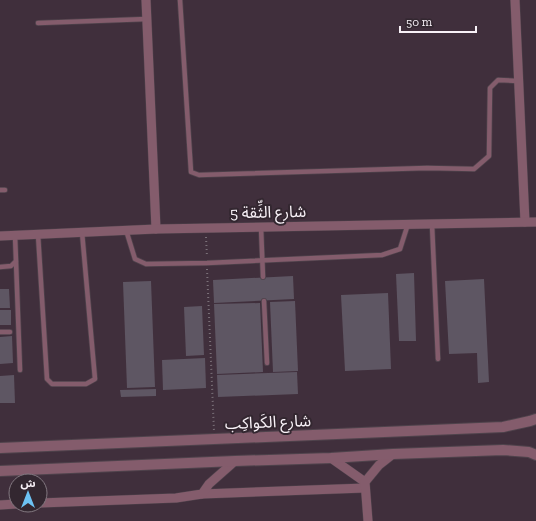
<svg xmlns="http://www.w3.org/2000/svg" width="536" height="521" font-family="'Zilla Slab','Noto Sans Arabic',serif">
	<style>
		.built { fill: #402f3c; fill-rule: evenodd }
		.building { fill: #5e5663 }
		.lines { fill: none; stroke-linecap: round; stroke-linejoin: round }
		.service-casing { stroke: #4f434c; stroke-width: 6 }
		.minor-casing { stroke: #4f434c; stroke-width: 10 }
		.tertiary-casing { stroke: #4f434c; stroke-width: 12 }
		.path { stroke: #7a7078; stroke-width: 2; stroke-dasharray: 1 3; stroke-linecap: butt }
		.service { stroke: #845c6c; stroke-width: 4.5 }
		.minor { stroke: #845c6c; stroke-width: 9 }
		.tertiary { stroke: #845c6c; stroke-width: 10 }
		.labels { text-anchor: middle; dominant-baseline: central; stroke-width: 4; stroke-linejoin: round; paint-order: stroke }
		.street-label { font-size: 16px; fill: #f8f1f7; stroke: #332730 }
	</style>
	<rect width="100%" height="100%" fill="#332730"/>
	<!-- built -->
	<path class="built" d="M0 0H536V521H0ZM16 481H40V505H16Z"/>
	<!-- building -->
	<g class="building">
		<path d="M414 273 416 341H399L396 274Z"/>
		<path d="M293 276 294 299 214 303 213 280Z"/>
		<path d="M484 279 489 382 478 383 477 353 449 354 445 281Z"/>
		<path d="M151 281 155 387 127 388 123 282Z"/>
		<path d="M0 289H9L10 308H0Z"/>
		<path d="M388 293 391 369 345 371 341 295Z"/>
		<path d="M295 301 298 371 273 372 270 302Z"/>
		<path d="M260 303 263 372 217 374 214 304Z"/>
		<path d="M202 306 204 355 186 356 184 307Z"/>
		<rect x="0" y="310" width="11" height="15"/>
		<path d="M12 336 13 363 0 364V337Z"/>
		<path d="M205 358 206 388 163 390 162 360Z"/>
		<path d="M297 372 298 394 218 397 217 375Z"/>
		<path d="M14 375 15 403H0V376Z"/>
		<path d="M156 389V396L121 397 120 390Z"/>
	</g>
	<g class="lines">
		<!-- service casing -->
		<g class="service-casing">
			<g id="service">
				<path d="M180 0 191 172 199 175 427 168 474 169 489 156 490 88 498 80 518 81"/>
				<path d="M38 23 147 19"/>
				<path d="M0 190H5"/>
				<path d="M432 224 438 359"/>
				<path d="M261 227 263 277"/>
				<path d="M126 230 135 259 146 264 207 263 382 255 400 249 408 224"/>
				<path d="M38 234 47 379 52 384H86L95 379 82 232"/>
				<path d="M16 261 20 370"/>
				<path d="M0 267 11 266 16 261 15 235"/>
				<path d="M264 301 267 363"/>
				<path d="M0 332H10"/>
			</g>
		</g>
		<!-- minor casing -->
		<g class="minor-casing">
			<g id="minor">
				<path d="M146 0 156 229"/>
				<path d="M515 0 525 222"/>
				<path d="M0 236 156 229 536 222"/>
				<path d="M331 458 365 482"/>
				<path d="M202 494 365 488"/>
				<path d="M40 503 176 498 202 494 209 484 235 461"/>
				<path d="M0 505 16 504"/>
				<path d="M368 521 365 482 379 465 393 454"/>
			</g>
		</g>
		<!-- tertiary casing -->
		<g class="tertiary-casing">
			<g id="tertiary">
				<path d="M0 448 503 427 530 421 536 419"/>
				<path d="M0 471 235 461 331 458 393 454 503 450 529 452 536 455"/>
			</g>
		</g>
		<!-- path -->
		<g class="path">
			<path d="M206 237 207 257"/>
			<path d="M207 269 214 431"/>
		</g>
		<!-- service -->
		<use href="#service" class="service"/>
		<!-- minor -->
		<use href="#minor" class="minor"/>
		<!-- tertiary -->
		<use href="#tertiary" class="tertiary"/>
	</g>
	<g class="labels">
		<!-- street labels -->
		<g class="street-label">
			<text transform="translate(268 212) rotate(-1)">شارع الثِّقة 5</text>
			<text transform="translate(268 422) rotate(-2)">شارع الكَواكِب</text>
		</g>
	</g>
	<!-- north arrow -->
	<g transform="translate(28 493)"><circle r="19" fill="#332730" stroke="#827880"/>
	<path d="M0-3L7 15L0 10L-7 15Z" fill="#6dc2f3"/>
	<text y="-6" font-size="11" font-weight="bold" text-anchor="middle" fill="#f8f1f7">ش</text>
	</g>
	<!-- scale -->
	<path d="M400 26v6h76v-6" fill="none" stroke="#f8f1f7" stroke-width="2"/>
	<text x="406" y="26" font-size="12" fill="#f8f1f7" stroke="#332730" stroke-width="3" paint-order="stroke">50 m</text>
</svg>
